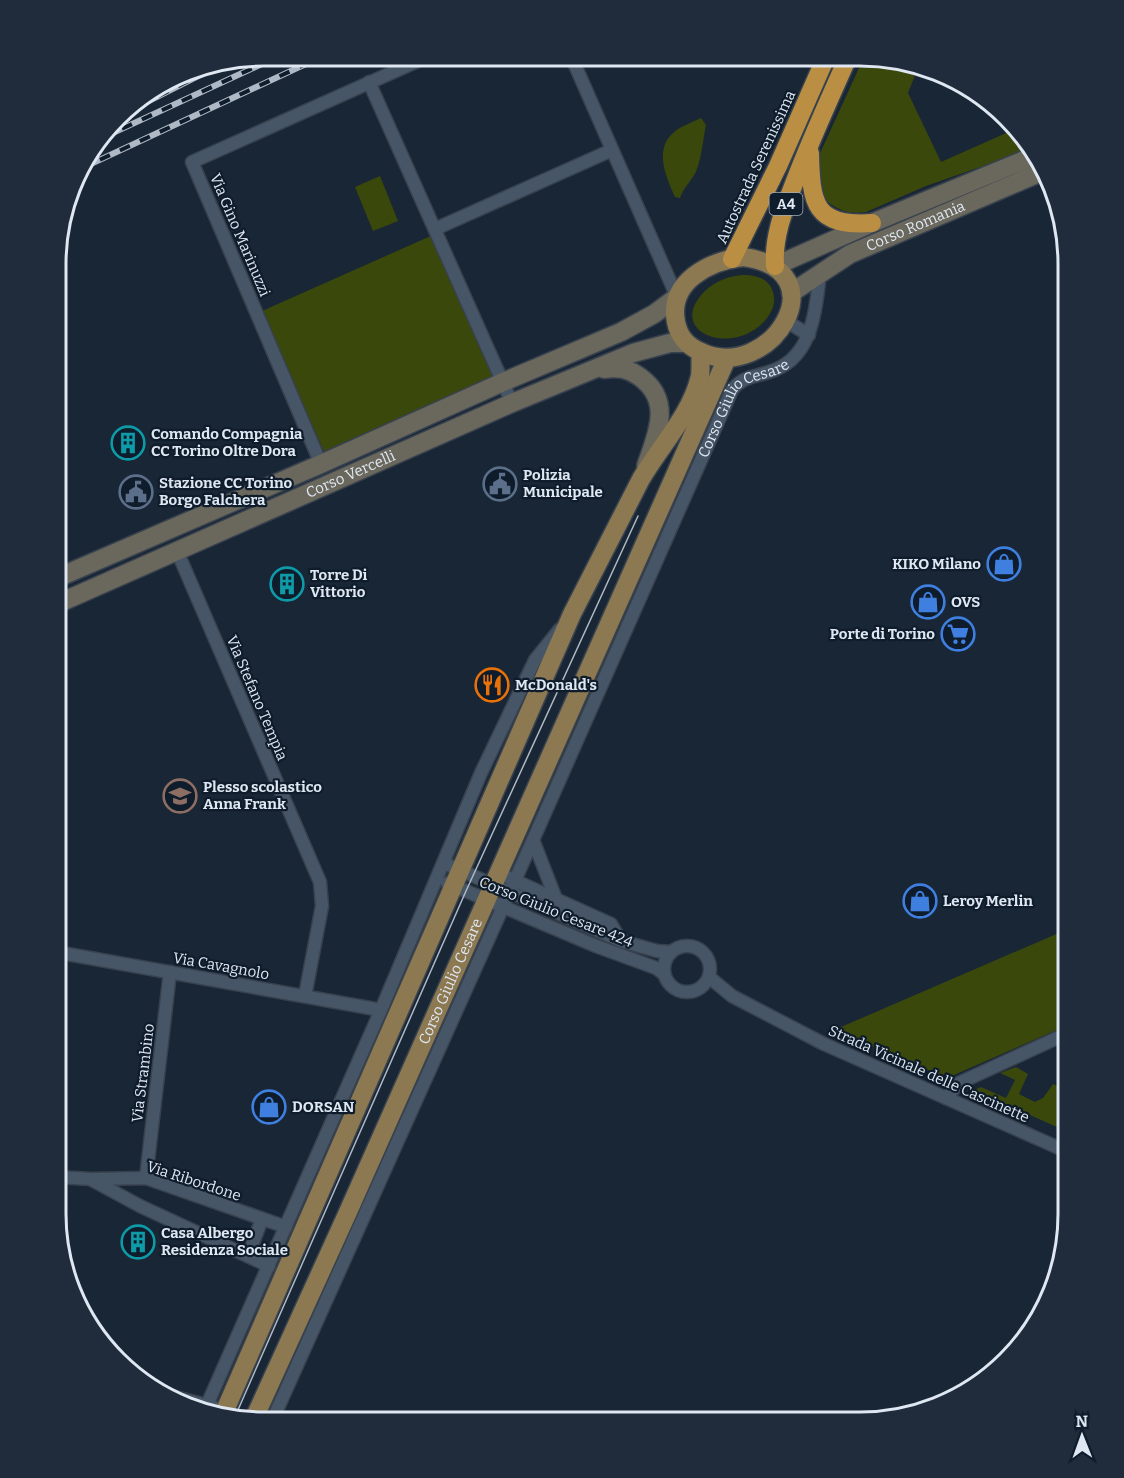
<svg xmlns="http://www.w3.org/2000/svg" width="1124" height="1478" font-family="Bitter,serif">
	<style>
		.green { fill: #3a480c }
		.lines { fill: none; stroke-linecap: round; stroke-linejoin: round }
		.minor-casing { stroke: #38424f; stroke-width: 15 }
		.secondary-casing { stroke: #38424f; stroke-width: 21 }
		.primary-casing { stroke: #38424f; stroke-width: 21 }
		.motorway-casing { stroke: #38424f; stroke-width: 21 }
		.minor { stroke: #475667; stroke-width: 12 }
		.secondary { stroke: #6a675c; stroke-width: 18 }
		.primary { stroke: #8c7851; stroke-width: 18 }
		.motorway { stroke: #ba8f43; stroke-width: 18 }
		.tram { stroke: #afb9c5; stroke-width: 1.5 }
		.rail-casing { stroke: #afb9c5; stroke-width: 6 }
		.rail { stroke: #0f1c2b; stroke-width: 4; stroke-dasharray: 11; stroke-linecap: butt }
		.labels { text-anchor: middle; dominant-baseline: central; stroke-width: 4.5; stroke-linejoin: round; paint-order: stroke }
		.shield { fill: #0f1c2b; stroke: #a0aab6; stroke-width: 1.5 }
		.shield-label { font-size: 14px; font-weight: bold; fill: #dee7f2 }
		.street-label { font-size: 15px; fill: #dee7f2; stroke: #0f1c2b }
		.poi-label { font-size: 15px; font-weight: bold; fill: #dee7f2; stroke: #0f1c2b; text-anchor: start }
		.rim { fill: none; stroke: #dee7f2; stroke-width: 3 }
	</style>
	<rect width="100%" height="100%" fill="#192635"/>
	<!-- green -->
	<g class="green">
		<path d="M864 57H887L917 70 908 93 941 162 1013 130 1029 150 926 186 866 212C847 215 836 209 823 198L816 162Z"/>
		<path d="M701 118 706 125C703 139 702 155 697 169 693 180 684 186 680 198L675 197C667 179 654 151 672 134 680 126 691 123 701 118Z"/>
		<path d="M380 176 398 221 373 231 355 187Z"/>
		<path d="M433 235 497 378 325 454 262 311Z"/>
		<path d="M743 275C755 275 769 278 773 292 776 301 773 310 767 318 736 359 663 333 705 291 715 281 729 276 743 275Z"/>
		<path d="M1068 929V1025L947 1078 834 1030Z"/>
		<path d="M1016 1067 1028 1074 1019 1094 1035 1102 1043 1098 1053 1084 1068 1090V1132L974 1090 981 1087 1006 1098 1015 1080 1000 1073Z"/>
	</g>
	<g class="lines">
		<!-- minor casing -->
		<g class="minor-casing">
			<g id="minor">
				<path d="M571 56 677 297"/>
				<path d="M369 82 512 403"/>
				<path d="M435 229 612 150"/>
				<path d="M786 321 809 335"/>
				<path d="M321 464 192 162 429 56"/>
				<path d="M177 551 320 882 322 906 305 996"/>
				<path d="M533 840 556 899"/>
				<path d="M444 863 621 941 657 951 671 952"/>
				<path d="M507 877 611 924 621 941"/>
				<path d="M447 883 596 946 656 968 664 974"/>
				<circle cx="687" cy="969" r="23"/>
				<path d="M56 952 381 1010"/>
				<path d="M709 977 732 996 824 1044 1068 1152"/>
				<path d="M946 1098 959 1083 1068 1033"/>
				<path d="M56 1177 91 1179 146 1178 286 1227"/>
				<path d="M146 1178 170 972"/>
				<path d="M92 1180 140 1206 269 1266"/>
				<path d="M248 1256 262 1219"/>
				<path d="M175 1397 214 1407"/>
				<path d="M207 1405 381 1010 481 773 535 660 560 629"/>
				<path id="s1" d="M272 1421 533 840 732 390C742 377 753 377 769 372 813 359 815 311 820 274"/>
			</g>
		</g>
		<!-- secondary casing -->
		<g class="secondary-casing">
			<g id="secondary">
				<path d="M775 266 872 223 1034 156"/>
				<path id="s2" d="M791 293 850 254 1046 170"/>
				<path d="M604 369C617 367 628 368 640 377 673 401 657 434 646 466"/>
				<path d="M57 578 321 464 503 382 621 332 654 314 677 297"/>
				<path id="s3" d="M57 604 512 403 633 353 670 343H685"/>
			</g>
		</g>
		<!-- primary casing -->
		<g class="primary-casing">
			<g id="primary">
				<path d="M743 257C842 270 770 384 701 352 687 346 679 337 676 322 668 281 710 261 743 257Z"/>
				<path d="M223 1415 572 614 641 479C660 446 691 415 700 376 701 369 700 360 701 352"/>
				<path id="s4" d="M253 1421 348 1212 727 358"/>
			</g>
		</g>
		<!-- motorway casing -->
		<g class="motorway-casing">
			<g id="motorway">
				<path d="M810 153C811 203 814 227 872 223"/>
				<path d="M732 259 778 166 826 57"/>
				<path d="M775 266C773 236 784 210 795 181 811 139 830 98 848 57"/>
			</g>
		</g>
		<!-- minor -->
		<use href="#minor" class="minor"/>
		<!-- secondary -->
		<use href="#secondary" class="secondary"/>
		<!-- primary -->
		<use href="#primary" class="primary"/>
		<!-- motorway -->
		<use href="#motorway" class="motorway"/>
		<!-- tram -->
		<path class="tram" d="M234 1419 466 891 638 516"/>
		<!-- rail casing -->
		<g class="rail-casing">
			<g id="rail">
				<path d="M119 116 226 62"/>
				<path d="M102 138 279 56"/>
				<path d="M80 169 323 56"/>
			</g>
		</g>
		<!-- rail -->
		<use href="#rail" class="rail"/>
	</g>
	<!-- icons -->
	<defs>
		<g id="building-ring" transform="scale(1.725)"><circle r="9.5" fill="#0f1c2b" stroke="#0f9aa8" stroke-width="1.5"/><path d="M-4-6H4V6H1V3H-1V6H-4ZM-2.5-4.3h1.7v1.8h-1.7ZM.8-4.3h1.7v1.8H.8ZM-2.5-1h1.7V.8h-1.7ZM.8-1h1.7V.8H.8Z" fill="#0f9aa8"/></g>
		<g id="civic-ring" transform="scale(1.725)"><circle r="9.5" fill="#0f1c2b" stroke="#5c6f8a" stroke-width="1.5"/><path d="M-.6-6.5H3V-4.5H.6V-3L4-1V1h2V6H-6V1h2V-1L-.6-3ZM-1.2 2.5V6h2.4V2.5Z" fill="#5c6f8a"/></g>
		<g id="shop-ring" transform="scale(1.725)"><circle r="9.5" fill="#0f1c2b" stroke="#3f7fe0" stroke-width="1.5"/><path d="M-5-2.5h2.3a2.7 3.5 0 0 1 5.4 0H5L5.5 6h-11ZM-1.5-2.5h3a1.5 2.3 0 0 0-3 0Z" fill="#3f7fe0"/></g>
		<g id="supermarket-ring" transform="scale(1.725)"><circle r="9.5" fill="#0f1c2b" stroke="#3f7fe0" stroke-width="1.5"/><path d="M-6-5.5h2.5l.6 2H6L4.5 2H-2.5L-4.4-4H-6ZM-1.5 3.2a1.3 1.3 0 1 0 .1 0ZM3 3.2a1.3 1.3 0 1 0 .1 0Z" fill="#3f7fe0"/></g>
		<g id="restaurant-ring" transform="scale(1.725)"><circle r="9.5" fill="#0f1c2b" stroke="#e8710a" stroke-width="1.5"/><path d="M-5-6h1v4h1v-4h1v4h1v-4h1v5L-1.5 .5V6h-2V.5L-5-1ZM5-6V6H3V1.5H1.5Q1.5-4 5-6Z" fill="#e8710a"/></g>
		<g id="school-ring" transform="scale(1.725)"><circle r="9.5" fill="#0f1c2b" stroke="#8d6e63" stroke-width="1.5"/><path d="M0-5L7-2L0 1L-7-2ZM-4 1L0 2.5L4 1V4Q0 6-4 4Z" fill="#8d6e63"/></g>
	</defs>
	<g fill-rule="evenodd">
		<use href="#building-ring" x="128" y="443"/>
		<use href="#civic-ring" x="500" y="484"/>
		<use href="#civic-ring" x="136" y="492"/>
		<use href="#shop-ring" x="1004" y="564"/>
		<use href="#building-ring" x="287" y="584"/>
		<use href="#shop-ring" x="928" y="602"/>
		<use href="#supermarket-ring" x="958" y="634"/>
		<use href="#restaurant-ring" x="492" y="685"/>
		<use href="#school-ring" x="180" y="796"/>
		<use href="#shop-ring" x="920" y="901"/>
		<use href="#shop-ring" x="269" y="1107"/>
		<use href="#building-ring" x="138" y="1242"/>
	</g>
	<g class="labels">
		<!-- shield labels -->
		<rect class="shield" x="769.5" y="193" width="33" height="22" rx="4.5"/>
		<g class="shield-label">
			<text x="786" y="204">A4</text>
		</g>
		<!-- street labels -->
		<g class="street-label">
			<text transform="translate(756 167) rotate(-65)">Autostrada Serenissima</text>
			<text stroke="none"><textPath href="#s2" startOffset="142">Corso Romania</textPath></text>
			<text transform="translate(240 235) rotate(67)">Via Gino Marinuzzi</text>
			<text stroke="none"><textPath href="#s1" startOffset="1124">Corso Giulio Cesare</textPath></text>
			<text stroke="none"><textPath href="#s3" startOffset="321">Corso Vercelli</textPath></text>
			<text transform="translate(257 698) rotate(67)">Via Stefano Tempia</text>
			<text transform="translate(556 912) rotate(22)">Corso Giulio Cesare 424</text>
			<text transform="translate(221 966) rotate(10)">Via Cavagnolo</text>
			<text stroke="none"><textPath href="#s4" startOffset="482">Corso Giulio Cesare</textPath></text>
			<text transform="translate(143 1073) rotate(-83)">Via Strambino</text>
			<text transform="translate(929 1074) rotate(24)">Strada Vicinale delle Cascinette</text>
			<text transform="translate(194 1181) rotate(18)">Via Ribordone</text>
		</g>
		<!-- poi labels -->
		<g class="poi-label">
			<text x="151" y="434">Comando Compagnia<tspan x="151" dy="17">CC Torino Oltre Dora</tspan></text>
			<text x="523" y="475">Polizia<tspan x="523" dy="17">Municipale</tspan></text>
			<text x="159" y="483">Stazione CC Torino<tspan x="159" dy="17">Borgo Falchera</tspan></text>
			<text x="981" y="564" text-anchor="end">KIKO Milano</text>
			<text x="310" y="575">Torre Di<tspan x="310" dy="17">Vittorio</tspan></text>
			<text x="951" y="602">OVS</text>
			<text x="935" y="634" text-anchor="end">Porte di Torino</text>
			<text x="515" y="685">McDonald's</text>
			<text x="203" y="787">Plesso scolastico<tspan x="203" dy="17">Anna Frank</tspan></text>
			<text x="943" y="901">Leroy Merlin</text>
			<text x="292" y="1107">DORSAN</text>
			<text x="161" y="1233">Casa Albergo<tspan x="161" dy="17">Residenza Sociale</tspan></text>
		</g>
	</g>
	<!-- crop -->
	<path d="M0 0H1124V1478H0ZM264 66H860A198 198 0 0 1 1058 264V1214A198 198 0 0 1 860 1412H264A198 198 0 0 1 66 1214V264A198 198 0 0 1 264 66Z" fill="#202c3b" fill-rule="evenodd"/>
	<path class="rim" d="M264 66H860A198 198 0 0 1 1058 264V1214A198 198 0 0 1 860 1412H264A198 198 0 0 1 66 1214V264A198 198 0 0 1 264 66Z"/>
	<!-- north arrow -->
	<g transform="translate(1082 1436) rotate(359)" stroke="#0f1c2b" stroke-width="4.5" paint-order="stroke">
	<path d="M0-4.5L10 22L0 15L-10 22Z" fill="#dee7f2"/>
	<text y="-9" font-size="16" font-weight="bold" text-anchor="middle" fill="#dee7f2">N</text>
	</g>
</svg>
